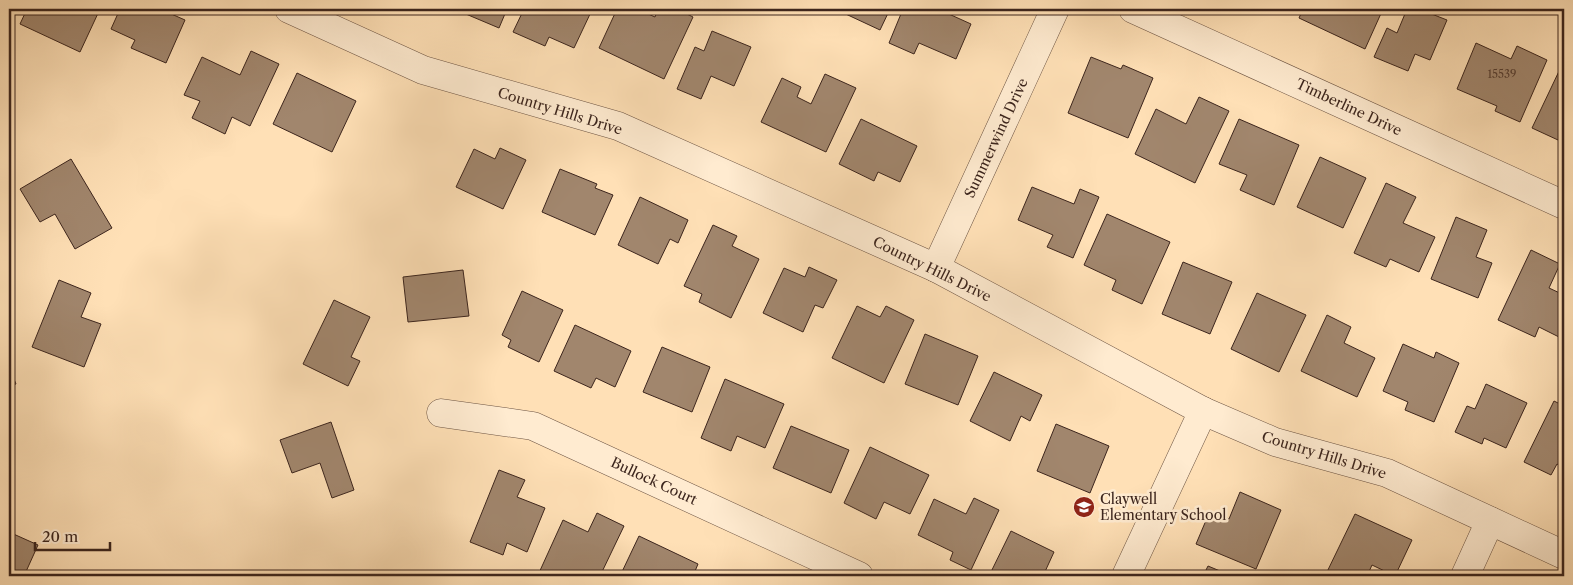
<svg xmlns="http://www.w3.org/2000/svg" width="1573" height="585" font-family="'Libre Caslon Text',serif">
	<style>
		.building { fill: #a1866d; stroke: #3c251d }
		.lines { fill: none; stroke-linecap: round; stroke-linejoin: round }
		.minor-casing { stroke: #6d5443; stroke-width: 29 }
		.minor { stroke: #ffebd0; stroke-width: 28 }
		.labels { text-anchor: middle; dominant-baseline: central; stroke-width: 5; stroke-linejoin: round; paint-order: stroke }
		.number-label { font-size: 11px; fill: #553d31 }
		.street-label { font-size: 14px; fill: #3c251d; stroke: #ffebd0 }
		.poi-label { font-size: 14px; fill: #3c251d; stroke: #ffebd0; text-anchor: start }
	</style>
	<rect width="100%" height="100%" fill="#ffe0b6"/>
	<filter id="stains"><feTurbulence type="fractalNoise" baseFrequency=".004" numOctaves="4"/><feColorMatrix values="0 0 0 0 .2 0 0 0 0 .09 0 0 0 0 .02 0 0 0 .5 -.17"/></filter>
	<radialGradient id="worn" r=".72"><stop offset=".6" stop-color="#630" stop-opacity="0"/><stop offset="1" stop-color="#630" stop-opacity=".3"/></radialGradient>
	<!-- building -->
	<g class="building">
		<path d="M27 9H100L80 52 20 24Z"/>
		<path d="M120 9H160L185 20 166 63 131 48 135 40 111 29Z"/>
		<path d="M454 9H507L499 28Z"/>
		<path d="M524 9H583L591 12 574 48 549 37 545 46 513 32Z"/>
		<path d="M617 9H637L655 17 658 9H677L693 17 664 79 599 48Z"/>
		<path d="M835 9H890L880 30Z"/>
		<path d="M903 9H941L940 10 971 24 956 59 919 43 914 54 889 43Z"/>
		<path d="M1303 9H1383L1365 49 1299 18Z"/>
		<path d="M1407 9H1419L1447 20 1430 60 1415 54 1408 71 1374 57 1387 28 1397 33Z"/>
		<path d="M712 31 751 47 734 86 711 76 701 99 677 89 695 47 704 51Z"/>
		<path d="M1476 43 1511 59 1517 46 1547 60 1520 122 1495 111 1497 106 1457 89Z"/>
		<path d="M251 51 279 64 250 126 232 117 225 134 192 118 200 101 184 95 202 57 240 75Z"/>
		<path d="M1091 57 1121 69 1123 65 1153 78 1128 138 1068 113Z"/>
		<path d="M1561 67 1564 69V126L1558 140 1532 128Z"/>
		<path d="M297 73 356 101 332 152 273 124Z"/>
		<path d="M825 74 856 88 826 152 761 122 782 78 801 87 797 97 811 104Z"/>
		<path d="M1199 97 1229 111 1195 183 1135 154 1156 109 1186 124Z"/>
		<path d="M861 119 917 146 900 182 878 172 874 181 839 164Z"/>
		<path d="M1239 119 1299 145 1274 205 1240 190 1247 175 1219 164Z"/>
		<path d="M500 148 526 160 503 209 456 187 474 149 495 159Z"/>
		<path d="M1320 157 1366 178 1343 228 1297 207Z"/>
		<path d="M71 159 112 228 75 249 55 214 40 222 20 189Z"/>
		<path d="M560 169 597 184 595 188 613 195 595 235 542 212Z"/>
		<path d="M1386 183 1416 197 1403 223 1435 237 1419 272 1390 259 1386 267 1354 253Z"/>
		<path d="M1032 187 1074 204 1080 189 1099 197 1073 258 1047 247 1053 235 1018 220Z"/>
		<path d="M640 197 688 220 678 243 670 239 658 264 618 245Z"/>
		<path d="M1107 214 1170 242 1142 304 1112 290 1116 280 1084 265Z"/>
		<path d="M1456 217 1487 230 1476 257 1492 263 1478 298 1431 279Z"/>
		<path d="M713 225 737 236 732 246 759 259 731 318 699 302 702 294 684 286Z"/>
		<path d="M1531 250 1560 264 1549 288 1564 295 1563 339 1539 327 1535 337 1498 320Z"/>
		<path d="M1183 262 1232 282 1210 334 1162 314Z"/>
		<path d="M809 267 837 280 823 308 815 305 803 332 763 313 784 268 805 277Z"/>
		<path d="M463 270 469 316 408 322 403 277Z"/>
		<path d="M59 280 91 293 81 317 101 324 84 367 32 347Z"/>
		<path d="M522 291 563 310 539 362 508 347 511 340 502 335Z"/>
		<path d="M1257 293 1306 315 1279 372 1231 349Z"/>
		<path d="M334 300 370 317 351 357 360 361 348 386 303 364Z"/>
		<path d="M857 306 880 317 886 306 914 320 884 383 832 358Z"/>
		<path d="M1327 315 1351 327 1344 343 1375 358 1357 397 1301 371Z"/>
		<path d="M575 325 631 351 615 387 596 378 591 388 554 371Z"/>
		<path d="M925 334 978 356 958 405 905 384Z"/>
		<path d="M1403 344 1434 358 1436 352 1459 363 1434 422 1405 410 1408 402 1383 391Z"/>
		<path d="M662 347 710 367 692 412 643 392Z"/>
		<path d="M9 367 16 384 9 386Z"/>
		<path d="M994 372 1042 395 1030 421 1021 416 1010 441 970 421Z"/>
		<path d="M725 379 784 404 765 448 737 436 731 451 701 438Z"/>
		<path d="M1486 384 1527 403 1506 448 1484 438 1482 444 1455 432 1467 406 1475 409Z"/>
		<path d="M1554 401 1564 406V468L1557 464 1551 475 1524 462Z"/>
		<path d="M331 422 354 490 332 498 320 463 292 473 280 440Z"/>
		<path d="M1056 424 1109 446 1090 493 1037 471Z"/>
		<path d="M791 426 849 450 831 493 773 468Z"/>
		<path d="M870 447 929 475 910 514 884 502 876 519 844 503Z"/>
		<path d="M499 470 525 480 517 497 545 508 527 552 507 543 503 555 470 542Z"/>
		<path d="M1240 492 1281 510 1256 569 1196 544 1210 511 1229 519Z"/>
		<path d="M974 498 999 510 971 570 950 560 953 552 918 535 934 499 966 514Z"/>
		<path d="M597 513 624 526 600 576 538 575 563 520 588 532Z"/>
		<path d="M1355 514 1412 540 1395 576 1372 565 1367 576H1325Z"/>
		<path d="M1011 531 1054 552 1043 576H989Z"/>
		<path d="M9 532 38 545 24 576 9 575Z"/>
		<path d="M639 536 698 564 693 576H620Z"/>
		<path d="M1208 566 1232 576H1203Z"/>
	</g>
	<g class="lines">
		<!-- minor casing -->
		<g class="minor-casing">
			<g id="minor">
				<path d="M289 9 423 70 618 126 936 268 1203 411 1275 442 1387 473 1564 555"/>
				<path d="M1133 9 1564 205"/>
				<path d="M936 268 1055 9"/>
				<path d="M441 413 533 426 859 576"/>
				<path d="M1126 576 1203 411"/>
				<path d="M1465 576 1490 521"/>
			</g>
		</g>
		<!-- minor -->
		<use href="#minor" class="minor"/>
	</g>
	<!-- icons -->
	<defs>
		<g id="school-disc" transform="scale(1.125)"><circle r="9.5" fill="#8f2418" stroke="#ffebd0"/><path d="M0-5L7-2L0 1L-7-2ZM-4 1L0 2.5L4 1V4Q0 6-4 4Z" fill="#fff"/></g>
	</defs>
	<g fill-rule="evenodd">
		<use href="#school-disc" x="1084" y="507"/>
	</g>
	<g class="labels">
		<!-- number labels -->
		<g class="number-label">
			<text x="1502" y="74">15539</text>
		</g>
		<!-- street labels -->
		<g class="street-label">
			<text transform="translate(1349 107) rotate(25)">Timberline Drive</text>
			<text transform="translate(560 111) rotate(17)">Country Hills Drive</text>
			<text transform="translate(996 138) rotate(-65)">Summerwind Drive</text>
			<text transform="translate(932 269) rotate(26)">Country Hills Drive</text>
			<text transform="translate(1324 455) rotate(17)">Country Hills Drive</text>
			<text transform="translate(654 481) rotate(25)">Bullock Court</text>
		</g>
		<!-- poi labels -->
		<g class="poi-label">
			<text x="1100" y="499">Claywell<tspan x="1100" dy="16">Elementary School</tspan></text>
		</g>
	</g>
	<!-- margin -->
	<rect width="1573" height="585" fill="none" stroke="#ffe0b6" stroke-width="30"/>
	<rect x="10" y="10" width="1553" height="565" fill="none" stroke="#3c251d" stroke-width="2.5"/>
	<rect x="15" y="15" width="1543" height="555" fill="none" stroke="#3c251d"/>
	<!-- scale -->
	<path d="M35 542v8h75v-8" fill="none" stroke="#3c251d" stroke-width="2.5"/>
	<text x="42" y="542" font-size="15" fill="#3c251d" stroke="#ffebd0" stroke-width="4" paint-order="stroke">20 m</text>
	<rect width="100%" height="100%" filter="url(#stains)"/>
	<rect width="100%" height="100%" fill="url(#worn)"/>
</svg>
